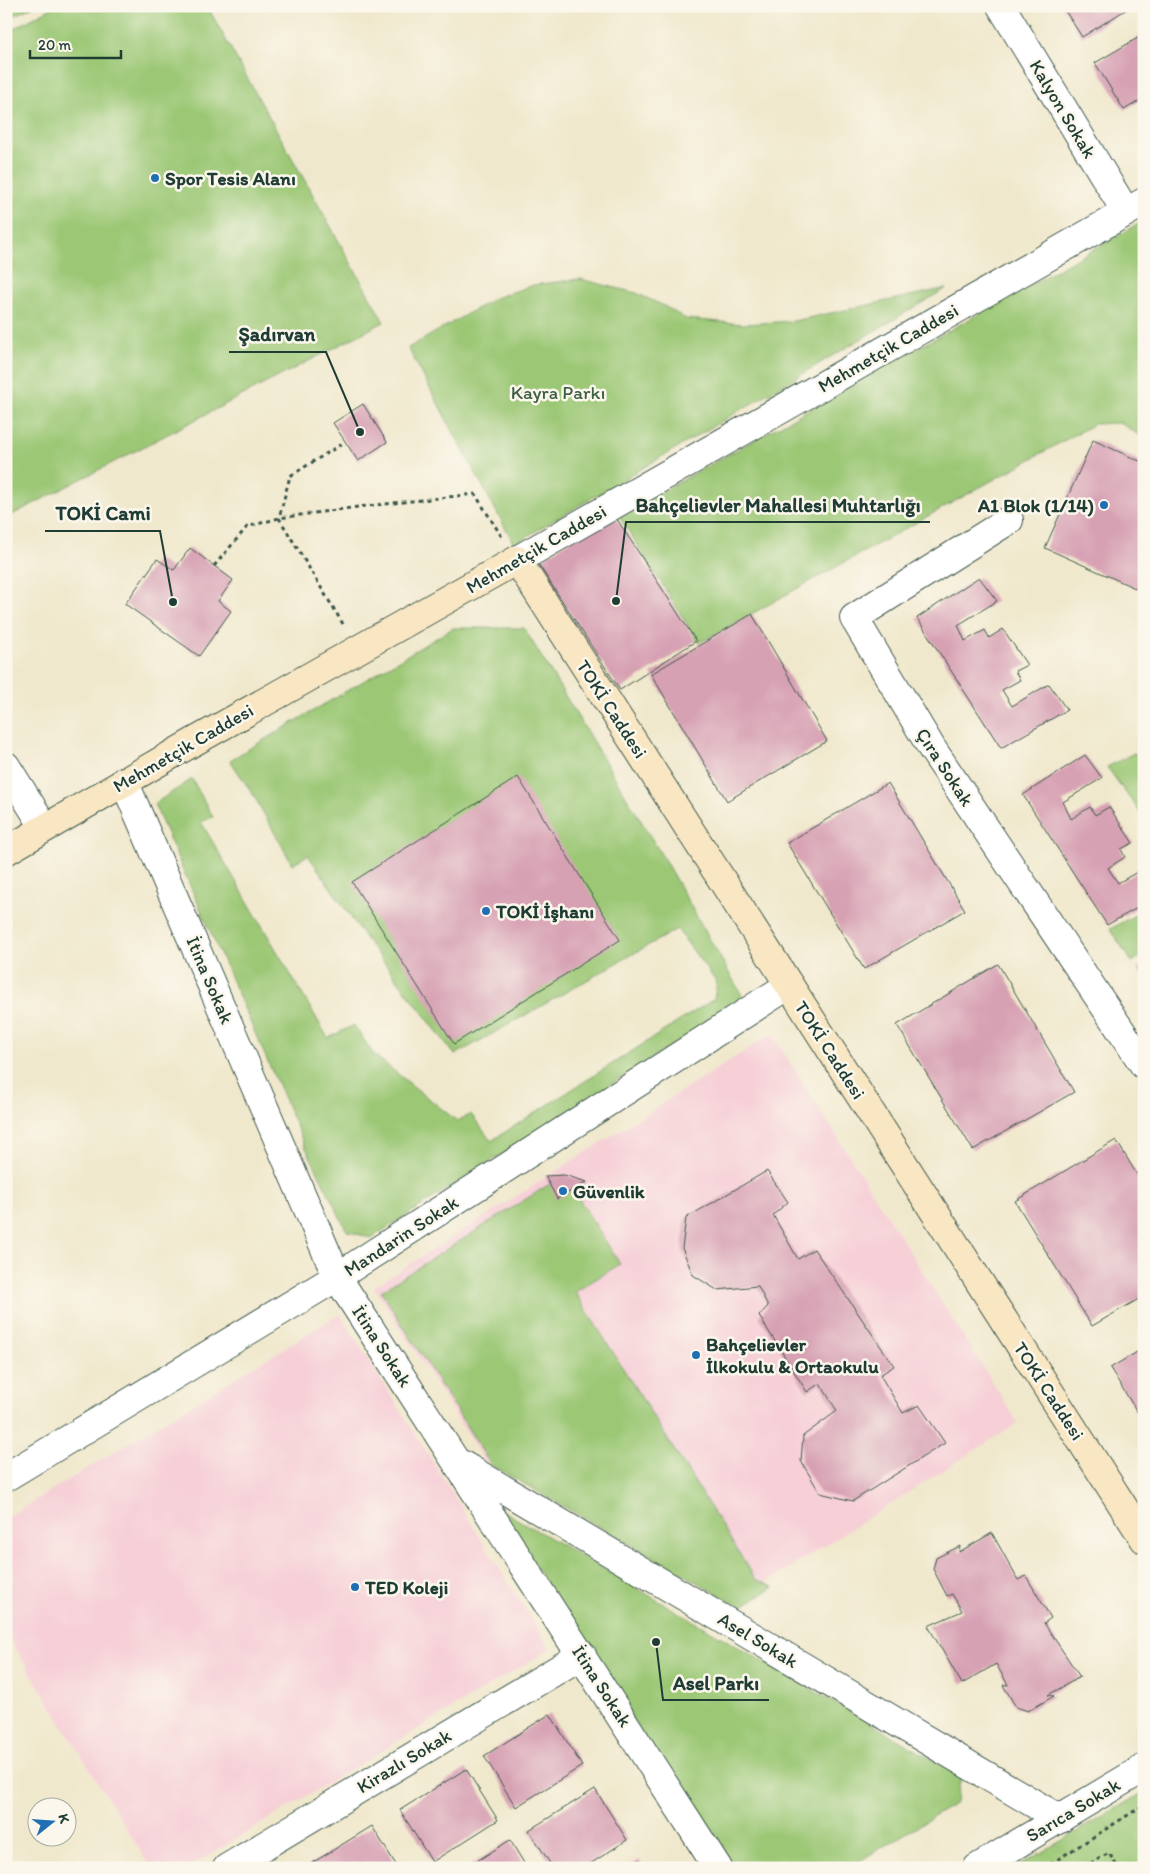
<svg xmlns="http://www.w3.org/2000/svg" width="1150" height="1874" font-family="Itim,sans-serif">
	<style>
		.built { fill: #f6cfd7 }
		.green { fill: #9cc876; stroke: #5e8255 }
		.building { fill: #d7a1b4 }
		.lines { fill: none; stroke-linecap: round; stroke-linejoin: round }
		.street-casing { stroke: #3e574b; stroke-width: 30 }
		.secondary-casing { stroke: #3e574b; stroke-width: 30 }
		.path { stroke: #3e574b; stroke-width: 3; stroke-dasharray: 4 4; stroke-linecap: butt }
		.street { stroke: #fff; stroke-width: 28 }
		.secondary { stroke: #f9e7c3; stroke-width: 28 }
		.poi-dot { fill: #1f6fb2; stroke: #fbf7ec; stroke-width: 2 }
		.labels { text-anchor: middle; dominant-baseline: central; stroke-width: 5; stroke-linejoin: round; paint-order: stroke }
		.street-label { font-size: 19px; fill: #1f3d34; stroke: #fbf7ec }
		.poi-label { font-size: 19px; font-weight: bold; fill: #1f3d34; stroke: #fbf7ec; text-anchor: start }
		.park-label { font-size: 19px; fill: #3e6044; stroke: #fbf7ec }
		.leader { fill: none; stroke: #1f3d34; stroke-width: 2 }
		.callout-dot { fill: #1f3d34; stroke: #fbf7ec; stroke-width: 2 }
		.callout-label { font-size: 20px; text-anchor: middle; font-weight: bold; fill: #1f3d34; stroke: #fbf7ec; stroke-width: 5; stroke-linejoin: round; paint-order: stroke }
	</style>
	<rect width="100%" height="100%" fill="#fbf7ec"/>
	<filter id="ink" filterUnits="userSpaceOnUse"><feTurbulence type="fractalNoise" baseFrequency=".02" numOctaves="2"/><feDisplacementMap in="SourceGraphic" scale="10" xChannelSelector="R" yChannelSelector="G"/><feConvolveMatrix kernelMatrix="1 2 1 2 8 2 1 2 1" color-interpolation-filters="sRGB"/></filter>
	<filter id="wash" filterUnits="userSpaceOnUse"><feTurbulence type="fractalNoise" baseFrequency=".0096" numOctaves="4" result="noise"/><feDisplacementMap in="SourceGraphic" scale="20" xChannelSelector="R" yChannelSelector="G"/><feGaussianBlur stdDeviation="1.12" result="paint"/><feColorMatrix in="noise" values="0 0 0 0 0 0 0 0 0 0 0 0 0 0 0 0 0 1.4 0 .05"/><feComposite in="paint" operator="in"/></filter>
	<g filter="url(#wash)">
		<rect width="100%" height="100%" fill="#f0e8cc"/>
		<!-- built -->
		<g class="built">
			<path d="M772 1034 1018 1423 734 1603 484 1461 374 1287Z"/>
			<path d="M340 1314 550 1649 188 1868H151L6 1633V1518Z"/>
		</g>
		<!-- green -->
		<g class="green">
			<path d="M6 6H33L6 20Z"/>
			<path d="M55 6H207L384 322 6 518V33Z"/>
			<path d="M1144 221V438L1120 423 1094 424 699 643 619 516Z"/>
			<path d="M580 279 636 293 664 306 686 319 743 324 794 321 947 288 514 544 408 348 495 298 533 285Z"/>
			<path d="M453 628H524L661 854 744 999 371 1238 347 1231 305 1146 154 804 192 779 213 817 201 822 328 1038 354 1025 374 1055 457 1121 471 1114 491 1141 714 999 717 983 677 929 455 1055 366 939 308 855 292 864 254 796 230 760Z"/>
			<path d="M1134 753 1144 758V818L1107 767Z"/>
			<path d="M1144 910V954L1132 962 1110 929Z"/>
			<path d="M564 1175 620 1264 575 1292 756 1580 774 1587 741 1607 491 1465 381 1291Z"/>
			<path d="M498 1508 961 1776 956 1803 848 1868H728Z"/>
			<path d="M1144 1792V1868H1015Z"/>
		</g>
		<g id="blocks">
			<!-- building -->
			<g class="building">
				<path d="M1062 6H1125L1127 9 1082 37Z"/>
				<path d="M1141 36 1144 40V98L1124 110 1095 63Z"/>
				<path d="M363 404 387 442 358 461 333 423Z"/>
				<path d="M1093 440 1144 463V592L1045 548Z"/>
				<path d="M613 513 696 641 620 690 537 562Z"/>
				<path d="M190 548 233 580 218 601 231 611 199 656 125 604 157 559 174 570Z"/>
				<path d="M979 577 997 601 958 625 965 641 985 630 989 638 1003 629 1027 665 1015 671 1020 680 1002 690 1012 706 1049 684 1067 710 1001 748 917 618Z"/>
				<path d="M752 614 827 741 727 801 651 674Z"/>
				<path d="M1085 755 1102 778 1063 802 1071 819 1090 807 1095 815 1109 807 1133 843 1121 849 1125 857 1108 868 1118 883 1144 868V904L1107 925 1023 795Z"/>
				<path d="M518 777 620 940 454 1044 352 882Z"/>
				<path d="M888 783 965 910 864 969 787 843Z"/>
				<path d="M998 964 1074 1092 973 1150 897 1025Z"/>
				<path d="M1144 964V979L1137 968Z"/>
				<path d="M1116 1140 1144 1186V1296L1092 1326 1015 1201Z"/>
				<path d="M767 1171 788 1202 773 1215 798 1259 814 1249 894 1366 880 1375 903 1413 919 1405 945 1443 853 1501 820 1493 801 1461 803 1436 837 1411 820 1383 807 1392 759 1316 768 1306 758 1286 717 1290 693 1275 682 1248 686 1218Z"/>
				<path d="M564 1175 587 1182 557 1199 545 1176Z"/>
				<path d="M1144 1348V1423L1110 1368Z"/>
				<path d="M992 1533 1018 1580 1026 1576 1051 1618 1044 1623 1080 1677 1048 1695 1054 1696 1028 1711 1016 1707 1003 1685H1008L996 1664 962 1684 928 1626 962 1611 952 1594 947 1596 933 1569 936 1558 960 1546 959 1552Z"/>
				<path d="M550 1714 582 1766 516 1807 484 1756Z"/>
				<path d="M466 1769 498 1820 432 1862 400 1810Z"/>
				<path d="M595 1789 627 1840 584 1868H553L529 1830Z"/>
				<path d="M372 1826 398 1868H304Z"/>
				<path d="M510 1840 527 1868H466Z"/>
				<path d="M639 1860 644 1868H627Z"/>
			</g>
		</g>
	</g>
	<g filter="url(#ink)">
		<use href="#blocks" fill-opacity="0" stroke="#3e574b" stroke-width="1"/>
		<g class="lines">
			<!-- street casing -->
			<g class="street-casing">
				<g id="street">
					<path d="M1001 6 1126 212"/>
					<path d="M1009 520 854 618 931 747 1144 1065"/>
					<path d="M517 560 1144 202"/>
					<path d="M6 766 45 828"/>
					<path d="M124 781 337 1277 718 1868"/>
					<path d="M461 1464 1060 1819"/>
					<path d="M6 1477 337 1277 789 985"/>
					<path d="M227 1868 582 1655"/>
					<path d="M977 1868 1144 1768"/>
				</g>
			</g>
			<!-- secondary casing -->
			<g class="secondary-casing">
				<path id="secondary" d="M6 851 190 744 517 560 1144 1539"/>
			</g>
			<!-- path -->
			<g class="path">
				<path d="M214 566 247 527 279 518 358 507 475 494 502 537"/>
				<path d="M343 624 279 518 290 476 345 442"/>
				<path d="M1044 1868 1144 1805"/>
				<path d="M1083 1868 1109 1853 1118 1868"/>
			</g>
			<!-- street -->
			<use href="#street" class="street"/>
			<!-- secondary -->
			<use href="#secondary" class="secondary"/>
		</g>
	</g>
	<!-- markers -->
	<g class="poi-dot">
		<circle cx="155" cy="178" r="5"/>
		<circle cx="1104" cy="505" r="5"/>
		<circle cx="486" cy="911" r="5"/>
		<circle cx="563" cy="1191" r="5"/>
		<circle cx="696" cy="1355" r="5"/>
		<circle cx="355" cy="1587" r="5"/>
	</g>
	<g class="labels">
		<!-- street labels -->
		<g class="street-label">
			<text transform="translate(1063 109) rotate(59)">Kalyon Sokak</text>
			<text transform="translate(888 348) rotate(-30)">Mehmetçik Caddesi</text>
			<text transform="translate(536 549) rotate(-30)">Mehmetçik Caddesi</text>
			<text transform="translate(612 709) rotate(57)">TOKİ Caddesi</text>
			<text transform="translate(183 748) rotate(-30)">Mehmetçik Caddesi</text>
			<text transform="translate(945 767) rotate(57)">Çıra Sokak</text>
			<text transform="translate(210 980) rotate(67)">İtina Sokak</text>
			<text transform="translate(830 1050) rotate(57)">TOKİ Caddesi</text>
			<text transform="translate(401 1236) rotate(-33)">Mandarin Sokak</text>
			<text transform="translate(382 1346) rotate(57)">İtina Sokak</text>
			<text transform="translate(1049 1391) rotate(57)">TOKİ Caddesi</text>
			<text transform="translate(758 1640) rotate(31)">Asel Sokak</text>
			<text transform="translate(602 1686) rotate(57)">İtina Sokak</text>
			<text transform="translate(404 1761) rotate(-31)">Kirazlı Sokak</text>
			<text transform="translate(1073 1810) rotate(-31)">Sarıca Sokak</text>
		</g>
		<!-- poi labels -->
		<g class="poi-label">
			<text x="165" y="178">Spor Tesis Alanı</text>
			<text x="1094" y="505" text-anchor="end">A1 Blok (1/14)</text>
			<text x="496" y="911">TOKİ İşhanı</text>
			<text x="573" y="1191">Güvenlik</text>
			<text x="706" y="1344">Bahçelievler<tspan x="706" dy="22">İlkokulu &amp; Ortaokulu</tspan></text>
			<text x="365" y="1587">TED Koleji</text>
		</g>
		<!-- park labels -->
		<g class="park-label">
			<text x="558" y="392">Kayra Parkı</text>
		</g>
	</g>
	<!-- callouts -->
	<path class="leader" d="M360 432L326 352H229M616 601L626 522H930M173 602L160 531H45M656 1642L663 1700H769"/>
	<g class="callout-dot">
		<circle cx="360" cy="432" r="5"/>
		<circle cx="616" cy="601" r="5"/>
		<circle cx="173" cy="602" r="5"/>
		<circle cx="656" cy="1642" r="5"/>
	</g>
	<g class="callout-label">
		<text x="277" y="341">Şadırvan</text>
		<text x="778" y="512">Bahçelievler Mahallesi Muhtarlığı</text>
		<text x="103" y="520">TOKİ Cami</text>
		<text x="716" y="1690">Asel Parkı</text>
	</g>
	<!-- margin -->
	<rect width="1150" height="1874" fill="none" stroke="#fbf7ec" stroke-width="25"/>
	<!-- north arrow -->
	<g transform="translate(52 1822) rotate(73)"><circle r="24" fill="#fbf7ec" stroke="#a3ada2"/>
	<path d="M0-4L9 19L0 12L-9 19Z" fill="#1f6fb2"/>
	<text y="-8" font-size="14" font-weight="bold" text-anchor="middle" fill="#1f3d34">K</text>
	</g>
	<!-- scale -->
	<path d="M30 50v8h91v-8" fill="none" stroke="#1f3d34" stroke-width="2.5"/>
	<text x="38" y="50" font-size="15" fill="#1f3d34" stroke="#fbf7ec" stroke-width="4" paint-order="stroke">20 m</text>
</svg>
